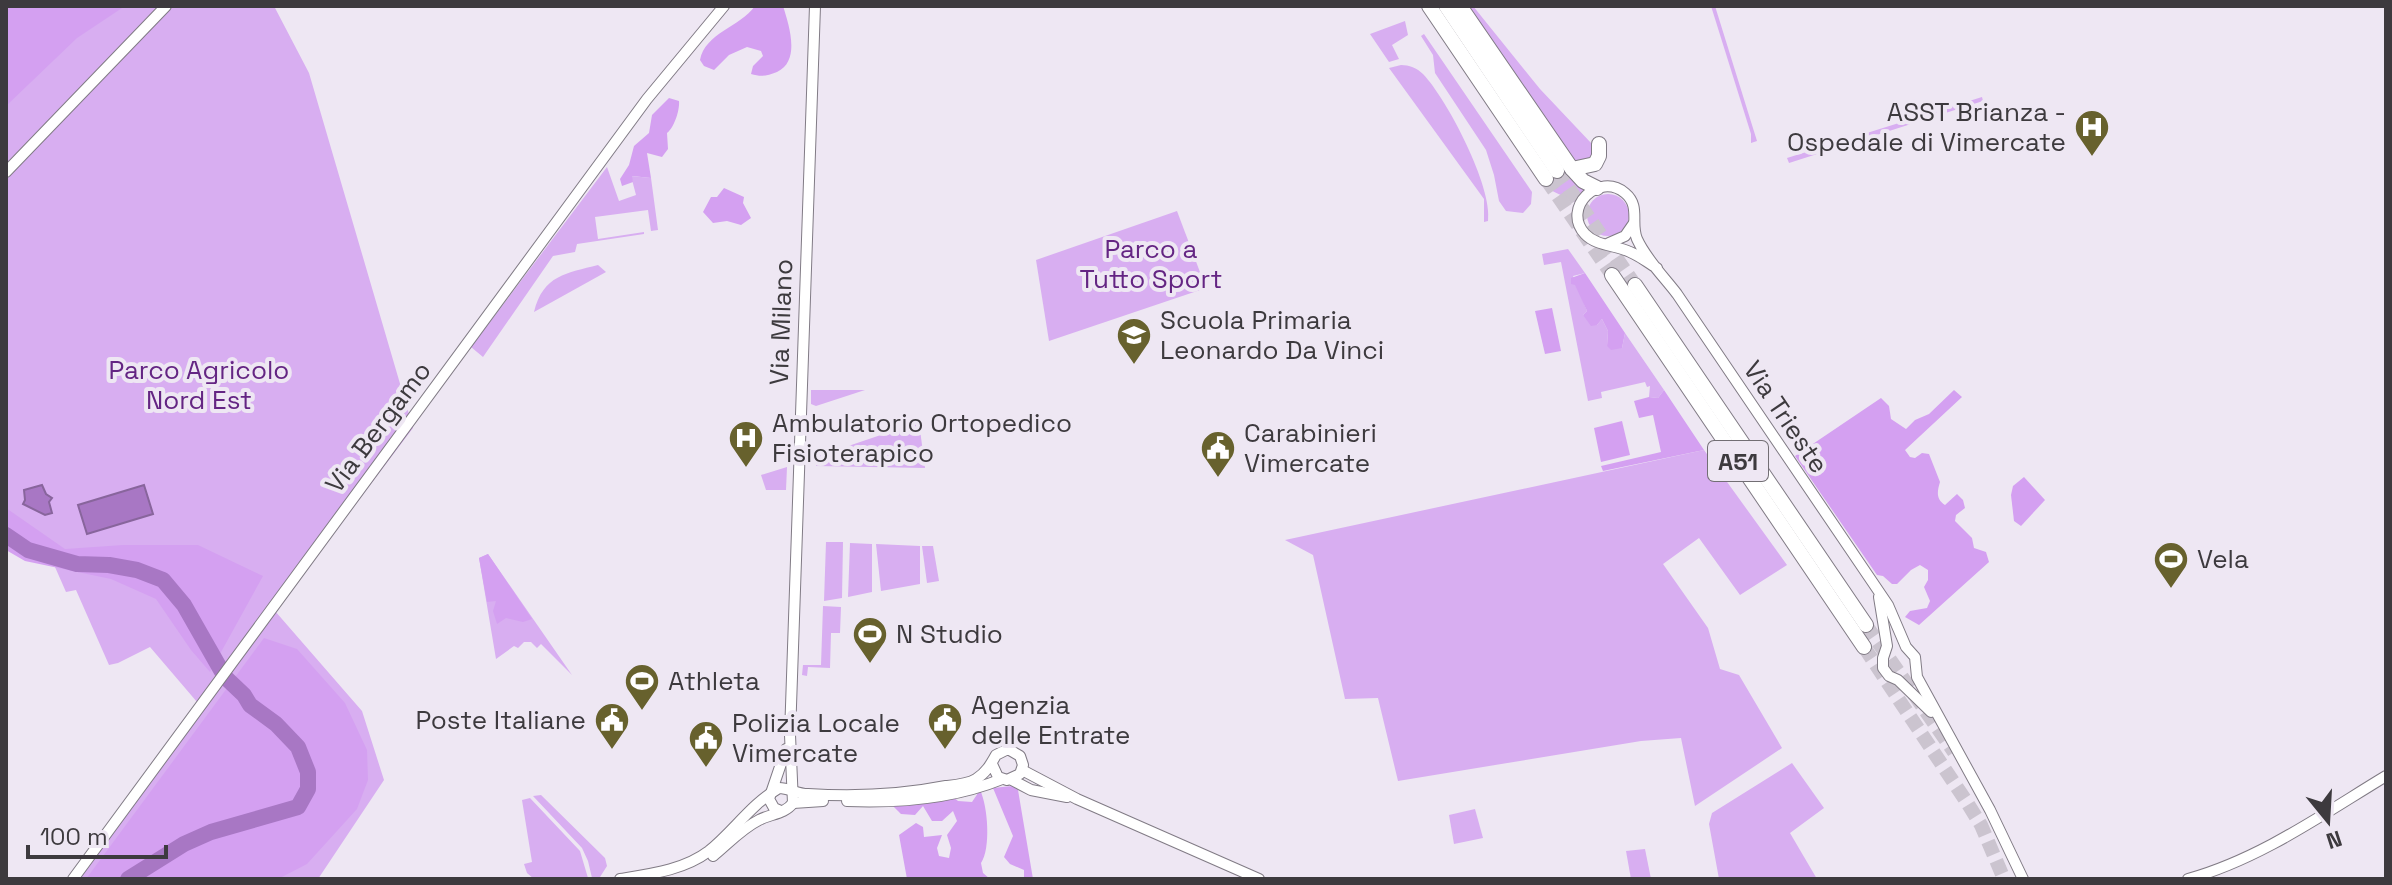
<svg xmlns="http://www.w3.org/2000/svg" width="2392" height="885" font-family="'Space Grotesk',sans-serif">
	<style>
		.green { fill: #d8aef1 }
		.forest { fill: #d4a0f1 }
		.water { fill: #a877c4; stroke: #88659c; stroke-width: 2 }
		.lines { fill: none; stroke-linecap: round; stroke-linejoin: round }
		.river { stroke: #a877c4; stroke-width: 16 }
		.highway-tunnel { stroke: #cbc4cf; stroke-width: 14; stroke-dasharray: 14 7; stroke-linecap: butt }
		.secondary-casing { stroke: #817b85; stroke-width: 12 }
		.highway-casing { stroke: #817b85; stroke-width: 16 }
		.secondary { stroke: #fff; stroke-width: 10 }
		.highway { stroke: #fff; stroke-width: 14 }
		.labels { text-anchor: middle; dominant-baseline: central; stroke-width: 8; stroke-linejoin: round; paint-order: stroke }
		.shield { fill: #eee7f3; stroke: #726e74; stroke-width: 2 }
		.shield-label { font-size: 24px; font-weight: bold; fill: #3d3a3e }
		.poi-label { font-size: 26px; fill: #3d3a3e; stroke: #eee7f3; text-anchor: start }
		.park-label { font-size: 26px; fill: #642583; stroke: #eee7f3 }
		.street-label { font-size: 26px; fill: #3d3a3e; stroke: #eee7f3 }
	</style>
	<rect width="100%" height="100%" fill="#eee7f3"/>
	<!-- green -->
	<g class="green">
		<path d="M6 6H274L309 73 413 428 275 611 362 711 384 780 318 879H79L203 709 150 647 118 663 109 665 76 590 66 592 55 567 6 544Z"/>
		<path d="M1465 6H1473L1540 89 1592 144 1595 157 1576 165Z"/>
		<path d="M1711 6H1715L1757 141 1751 143V134Z"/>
		<path d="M1405 21 1408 35 1392 45 1399 59 1389 62 1370 34Z"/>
		<path d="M1424 34 1532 192 1531 204 1523 213 1506 211 1499 201 1494 175 1486 150 1435 73 1433 55 1421 36Z"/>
		<path d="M1401 65C1409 65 1417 68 1423 74 1447 99 1493 187 1488 221L1484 222V199L1389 68Z"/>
		<path d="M1982 97 1983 101 1789 163 1787 158Z"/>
		<path d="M607 167 619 201 636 195 631 176 651 178 658 230 651 231 648 210 595 217 598 239 644 232V234L577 244 575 252 553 256 483 357 471 347Z"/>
		<path d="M1564 171 1584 189 1575 202 1542 186Z"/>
		<circle cx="1608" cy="215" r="21"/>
		<path d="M1177 211 1206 288 1049 341 1036 260Z"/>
		<path d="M1568 249 1585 273 1573 276 1587 311 1583 315 1597 325 1602 319 1608 331 1607 346 1622 348 1625 333 1664 390 1658 398 1649 397 1650 386 1647 387 1645 382 1601 392 1602 398 1588 401 1561 262 1544 265 1542 254Z"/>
		<path d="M598 265 606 272 534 312C543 275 567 273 598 265Z"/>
		<path d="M811 390H865L816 406 811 404Z"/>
		<path d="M919 422 925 468 816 466V457Z"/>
		<path d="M1704 450 1787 565 1740 595 1699 538 1663 564 1708 628 1720 669 1739 675 1782 748 1695 806 1681 738 1641 741 1398 781 1378 698 1345 699 1313 555 1285 540Z"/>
		<path d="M787 467 786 490H766L761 475Z"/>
		<path d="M826 542H843L842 598 824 601Z"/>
		<path d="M850 543 872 544V592L848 597Z"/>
		<path d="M876 544 920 546V584L881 591Z"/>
		<path d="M922 546H933L939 581 927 583Z"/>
		<path d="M488 554 572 675 541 644 537 648 531 642H524L518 648 514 646 496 659 479 558Z"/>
		<path d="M823 606 841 607 840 633H831L830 668 808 667 807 676 802 675 803 665H821Z"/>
		<path d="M1792 763 1824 808 1790 833 1817 879H1719L1709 824 1712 813Z"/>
		<path d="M541 795 605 858 607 866 600 877 592 878 588 861 582 848 533 796Z"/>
		<path d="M530 798 580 851 588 878 534 879 527 873 524 864 532 862 522 800Z"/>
		<path d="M1475 809 1483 838 1454 844 1449 815Z"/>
		<path d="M1645 849 1651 879H1631L1626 851Z"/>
	</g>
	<!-- forest -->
	<g class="forest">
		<path d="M6 6H125L77 38 6 106Z"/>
		<path d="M755 6H783C789 25 801 61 777 72 767 76 761 77 751 74L753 66 763 56 761 51 747 47 729 55 714 70 704 66 700 60C705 33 740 27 755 6Z"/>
		<path d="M669 98 679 101C680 110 674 128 667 133L668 149 662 157 647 153 651 178 632 176 633 182 622 186 620 179 629 165 634 146 649 133 652 115Z"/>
		<path d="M724 188 744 197 743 203 751 218 741 225 727 221 713 223 703 212 711 197H717Z"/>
		<path d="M1585 273 1625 333 1622 348 1611 350 1607 346 1608 331 1602 319 1597 325 1591 326 1583 315 1587 311 1575 285 1571 284V278Z"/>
		<path d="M1552 308 1561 351 1545 354 1535 311Z"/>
		<path d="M1664 390 1704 450 1603 471 1601 466 1661 452 1653 415 1639 418 1634 401 1649 397 1658 398Z"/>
		<path d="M1954 390 1962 397 1905 450 1910 457 1915 458 1922 453 1929 454 1940 482C1937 492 1936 499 1945 505L1957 494 1963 500 1965 508 1956 515 1955 521 1972 538 1974 548 1986 552 1989 562 1919 625 1905 617 1910 611 1927 608 1930 601 1924 587 1928 580V570L1920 565 1911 570 1897 584H1892L1883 576 1877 575 1795 456 1881 398 1889 406 1891 419 1906 429 1915 420 1929 414Z"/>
		<path d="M1622 421 1630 455 1601 462 1594 428Z"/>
		<path d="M2024 477 2045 500 2021 526 2014 521 2011 495 2013 486Z"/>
		<path d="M6 508 65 549 123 545H198L263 576 210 672 191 650 156 599 111 579 25 561 6 550Z"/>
		<path d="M488 554 532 619 523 622 506 618 497 624 493 611 496 601 487 602 479 558Z"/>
		<path d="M264 638 297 649 345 703 367 750 368 780 357 809 307 864 278 879H86Z"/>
		<path d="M1012 786 1018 790 1033 879H1024V870L1010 864 1004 857 1013 836 993 788Z"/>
		<path d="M980 790C988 806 991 849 981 863L983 873 990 879H907L899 835 916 823 923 827 924 837 942 835 937 848 939 856 949 858 951 848 947 835 957 821 953 811 942 821H932L923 806 915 815 901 814 892 805 951 795 958 801 972 802Z"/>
	</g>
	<!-- water -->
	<g class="water">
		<path d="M42 485 46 494 52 498 49 502 52 513 45 515 23 504 25 500 24 490Z"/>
		<path d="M144 485 153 514 87 534 78 505Z"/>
	</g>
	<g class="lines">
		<!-- river -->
		<path class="river" d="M6 535 28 550 77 564 109 565 137 570 163 580 184 605 225 677 244 695 250 705 276 724 298 747 308 772V789L298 807 211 832 184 844 128 879"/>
		<!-- highway-tunnel -->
		<g class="highway-tunnel">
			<path d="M1557 171 1635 285"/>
			<path d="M1546 179 1612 275"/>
			<path d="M1866 625 1954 752"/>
			<path d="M1864 647 1968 804 1981 825 2004 879"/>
		</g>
		<!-- secondary casing -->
		<g class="secondary-casing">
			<g id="secondary">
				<path d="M6 172 166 6"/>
				<path d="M1609 243 1625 236 1634 223"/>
				<path d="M1657 268C1648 263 1640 256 1630 252 1616 245 1596 246 1585 234 1561 208 1599 171 1625 193 1641 206 1630 223 1637 239 1646 259 1664 277 1677 294L1888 605 1906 647 1915 657 1917 677 1990 810 2023 879"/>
				<path d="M1879 597 1887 646 1883 658V668L1889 676 1898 680 1931 712"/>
				<path d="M1022 770 1077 799 1259 879"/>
				<path d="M1012 780 1031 790 1067 797"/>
				<path d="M847 801C898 803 953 799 1002 779"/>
				<path d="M793 803 790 735 815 6"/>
				<path d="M793 803 823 801"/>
				<path d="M781 811 774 808 769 799 786 749"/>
				<path d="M713 856C728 844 741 829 759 820 770 814 785 814 793 803"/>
				<path d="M73 879 647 99 724 6"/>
				<path d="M620 879C651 874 684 870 709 851 734 831 751 804 779 788 789 788 797 794 808 794 854 797 900 795 946 786 956 785 968 784 976 779 986 773 991 764 996 755L1008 749 1020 756 1023 765 1020 774 1007 780 998 777 992 764"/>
				<path d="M2188 879C2260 859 2323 814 2386 776"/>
			</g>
		</g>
		<!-- highway casing -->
		<g class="highway-casing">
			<g id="highway">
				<path d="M1429 6 1546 179"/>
				<path d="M1446 6 1557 171"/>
				<path d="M1460 6 1572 169 1583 181 1597 188"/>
				<path d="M1572 169 1595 164 1599 156V144"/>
				<path d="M1612 275 1864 647"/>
				<path d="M1635 285 1866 625"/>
			</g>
		</g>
		<!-- secondary -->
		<use href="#secondary" class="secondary"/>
		<!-- highway -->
		<use href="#highway" class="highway"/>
	</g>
	<!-- icons -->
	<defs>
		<g id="hospital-pin" transform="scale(1.8)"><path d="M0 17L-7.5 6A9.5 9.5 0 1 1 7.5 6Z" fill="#67612d" stroke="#eee7f3"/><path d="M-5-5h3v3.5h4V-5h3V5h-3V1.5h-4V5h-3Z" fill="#fff"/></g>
		<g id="school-pin" transform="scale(1.8)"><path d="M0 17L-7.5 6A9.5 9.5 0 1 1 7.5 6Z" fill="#67612d" stroke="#eee7f3"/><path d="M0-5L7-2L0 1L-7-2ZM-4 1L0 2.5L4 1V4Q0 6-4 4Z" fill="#fff"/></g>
		<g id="civic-pin" transform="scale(1.8)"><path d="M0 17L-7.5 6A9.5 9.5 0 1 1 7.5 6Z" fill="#67612d" stroke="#eee7f3"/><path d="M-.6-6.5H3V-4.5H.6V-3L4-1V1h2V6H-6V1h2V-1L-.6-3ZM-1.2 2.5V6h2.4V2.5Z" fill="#fff"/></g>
		<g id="stadium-pin" transform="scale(1.8)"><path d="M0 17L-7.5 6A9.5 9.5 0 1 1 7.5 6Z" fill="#67612d" stroke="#eee7f3"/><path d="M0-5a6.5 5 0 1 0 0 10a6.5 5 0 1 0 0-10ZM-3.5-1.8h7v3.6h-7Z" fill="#fff"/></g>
	</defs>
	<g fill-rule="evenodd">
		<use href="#hospital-pin" x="2092" y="127"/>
		<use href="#school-pin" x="1134" y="335"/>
		<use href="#hospital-pin" x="746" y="438"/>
		<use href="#civic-pin" x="1218" y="448"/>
		<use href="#stadium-pin" x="2171" y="559"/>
		<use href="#stadium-pin" x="870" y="634"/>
		<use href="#stadium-pin" x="642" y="681"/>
		<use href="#civic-pin" x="612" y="720"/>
		<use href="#civic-pin" x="945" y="720"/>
		<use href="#civic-pin" x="706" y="738"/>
	</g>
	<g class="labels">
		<!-- shield labels -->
		<rect class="shield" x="1708" y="441" width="60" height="40" rx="6"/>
		<g class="shield-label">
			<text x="1738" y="461">A51</text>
		</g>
		<!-- poi labels -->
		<g class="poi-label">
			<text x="2066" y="112" text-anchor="end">ASST Brianza -<tspan x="2066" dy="30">Ospedale di Vimercate</tspan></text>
			<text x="1160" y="320">Scuola Primaria<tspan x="1160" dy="30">Leonardo Da Vinci</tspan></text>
			<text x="772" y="423">Ambulatorio Ortopedico<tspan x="772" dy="30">Fisioterapico</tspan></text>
			<text x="1244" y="433">Carabinieri<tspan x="1244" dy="30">Vimercate</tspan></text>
			<text x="2197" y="559">Vela</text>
			<text x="896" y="634">N Studio</text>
			<text x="668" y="681">Athleta</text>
			<text x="971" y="705">Agenzia<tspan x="971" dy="30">delle Entrate</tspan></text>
			<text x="586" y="720" text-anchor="end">Poste Italiane</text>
			<text x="732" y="723">Polizia Locale<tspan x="732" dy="30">Vimercate</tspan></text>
		</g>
		<!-- park labels -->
		<g class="park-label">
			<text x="1151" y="249">Parco a<tspan x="1151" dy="30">Tutto Sport</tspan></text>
			<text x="199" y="370">Parco Agricolo<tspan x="199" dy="30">Nord Est</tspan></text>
		</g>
		<!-- street labels -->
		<g class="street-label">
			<text transform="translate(781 322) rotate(-88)">Via Milano</text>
			<text transform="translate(1786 417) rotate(56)">Via Trieste</text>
			<text transform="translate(378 427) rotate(-53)">Via Bergamo</text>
		</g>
	</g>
	<!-- border -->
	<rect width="2392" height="885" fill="none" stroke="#3d3a3e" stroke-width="16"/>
	<!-- north arrow -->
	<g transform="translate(2328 821) rotate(162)" stroke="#eee7f3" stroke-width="6" paint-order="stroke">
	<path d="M0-6L14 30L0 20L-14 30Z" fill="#3d3a3e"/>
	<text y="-12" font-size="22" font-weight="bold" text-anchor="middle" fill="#3d3a3e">N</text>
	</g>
	<!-- scale -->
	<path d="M28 845v12h138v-12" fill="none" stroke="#3d3a3e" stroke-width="4"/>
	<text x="40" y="845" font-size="24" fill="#3d3a3e" stroke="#eee7f3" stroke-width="6" paint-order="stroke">100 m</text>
</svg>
